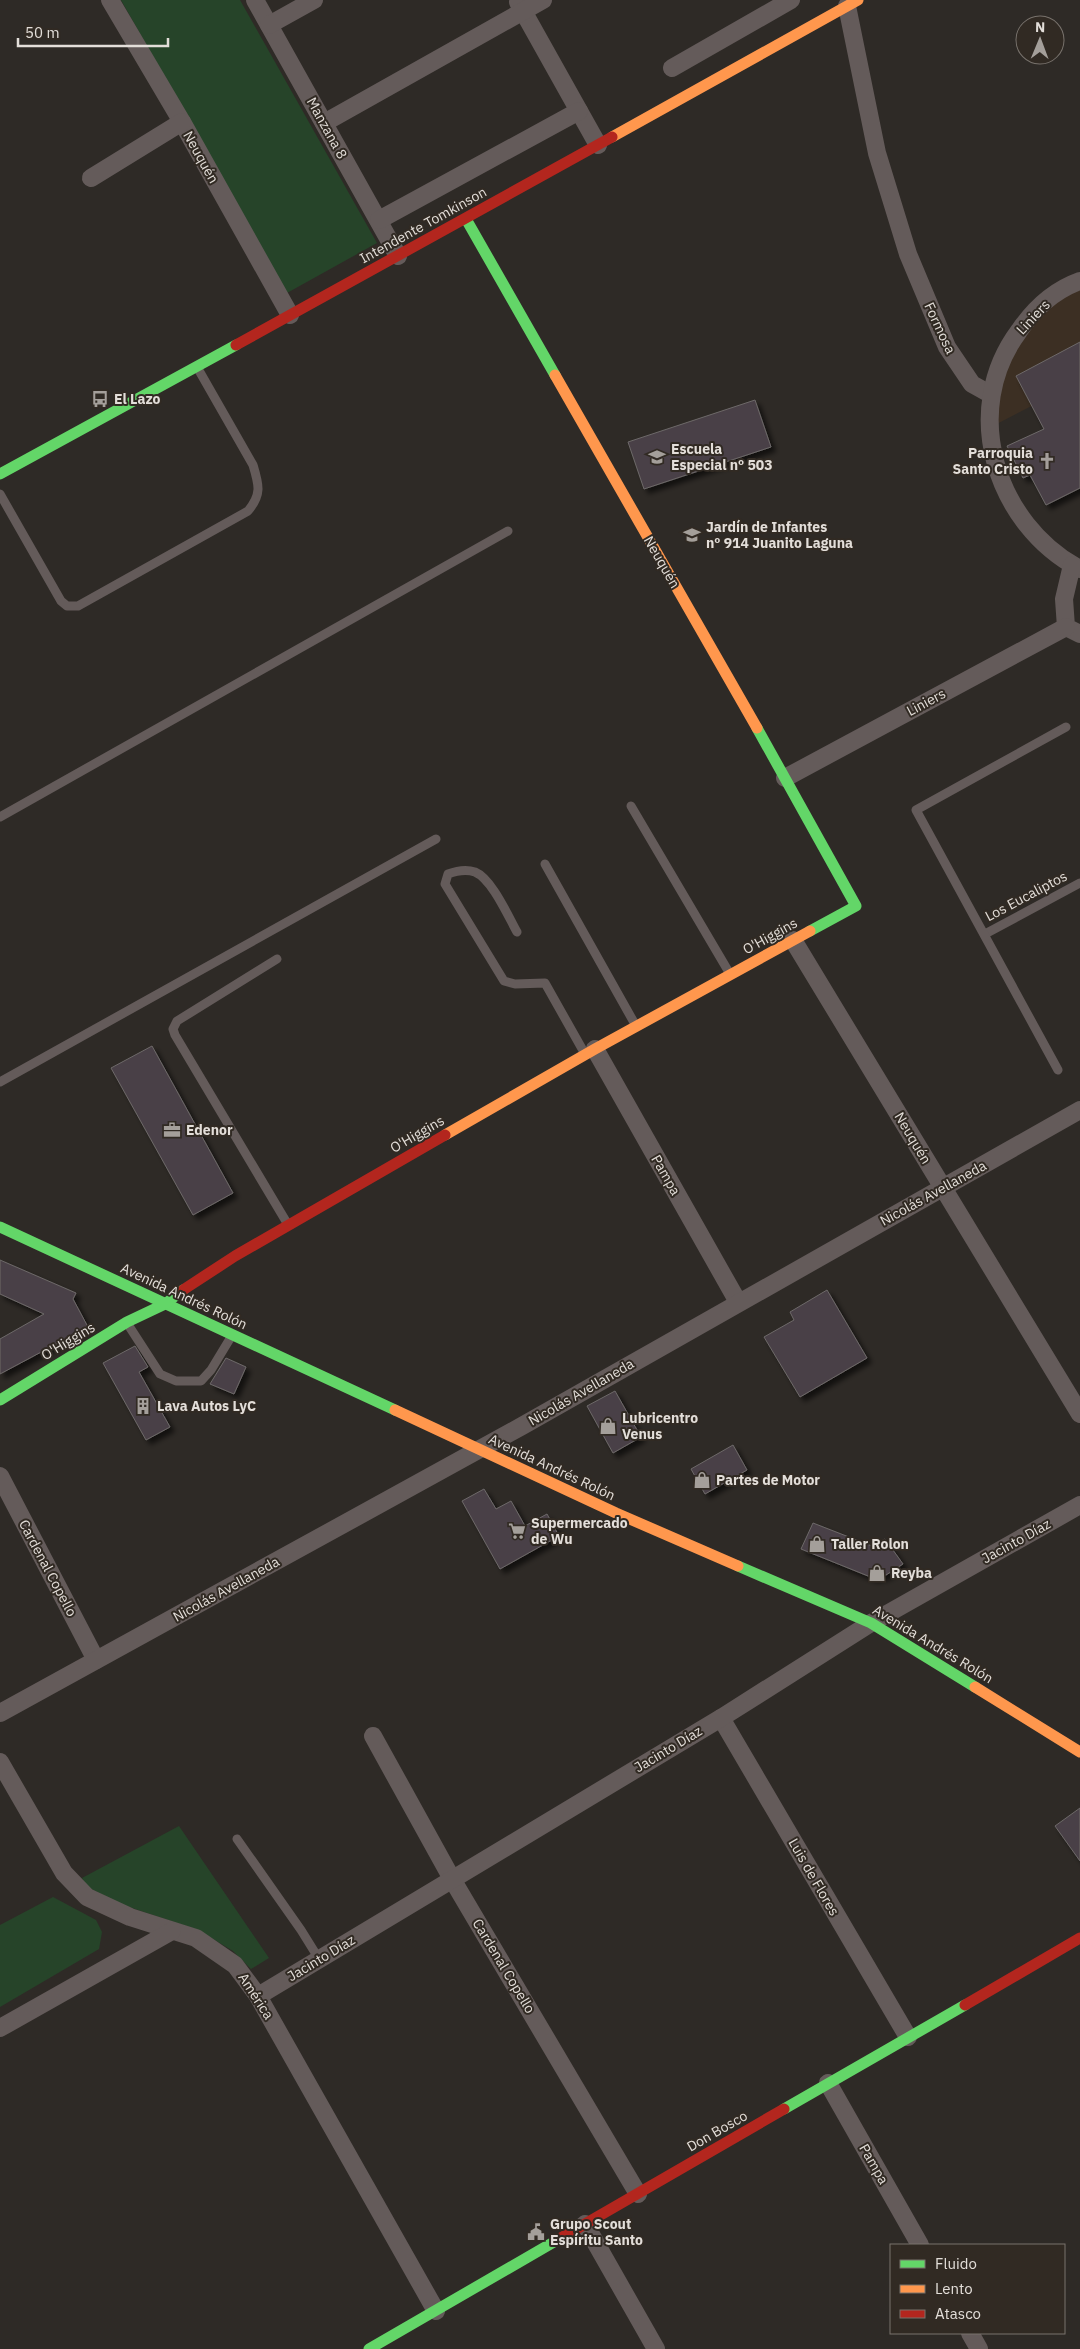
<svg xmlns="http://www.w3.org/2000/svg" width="1080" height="2349" font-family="'IBM Plex Sans',sans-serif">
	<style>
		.education { fill: #3c2f23 }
		.green { fill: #264429 }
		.building { fill: #4a4046; stroke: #6d6969; filter: url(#shadow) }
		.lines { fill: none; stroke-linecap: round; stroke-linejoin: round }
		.lane { stroke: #645b5a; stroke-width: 9 }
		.street { stroke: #645b5a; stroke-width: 18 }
		.fast { stroke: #63d668; stroke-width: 11 }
		.slow { stroke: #ff974d; stroke-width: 11 }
		.jam { stroke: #b3261e; stroke-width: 11 }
		.labels { text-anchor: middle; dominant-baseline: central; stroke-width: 4; stroke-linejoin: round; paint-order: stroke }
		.street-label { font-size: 14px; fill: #e3ded9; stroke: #312a23 }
		.poi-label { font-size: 14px; font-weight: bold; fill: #e3ded9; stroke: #312a23; text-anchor: start }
	</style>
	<defs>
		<filter id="shadow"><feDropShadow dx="4.5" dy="4.5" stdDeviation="2.5" flood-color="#0009"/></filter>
	</defs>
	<rect width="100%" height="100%" fill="#2e2a26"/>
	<!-- education -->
	<path class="education" d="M1080 280V421L1061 391 987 429 991 394 1025 324Z"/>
	<!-- green -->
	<g class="green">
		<path d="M121 0H240L377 243 287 293Z"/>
		<path d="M179 1826 269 1958 251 1969 233 1951 198 1930 123 1905 87 1887 82 1878Z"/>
		<path d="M53 1897 96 1920 102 1932 99 1949 0 2007V1925Z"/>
	</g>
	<!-- building -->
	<g class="building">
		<path d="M1080 342V488L1046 505 1030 475 1023 478 1007 446 1044 429 1016 376Z"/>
		<path d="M755 400 771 447 644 489 628 442Z"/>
		<path d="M152 1046 233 1193 193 1215 111 1068Z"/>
		<path d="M0 1260 76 1293 73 1299 88 1327 0 1374V1339L44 1314 0 1294Z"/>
		<path d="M827 1290 867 1358 800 1397 764 1337 794 1320 790 1312Z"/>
		<path d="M135 1346 148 1367 139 1372 170 1427 146 1440 103 1363Z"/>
		<path d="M226 1358 246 1367 234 1394 210 1384Z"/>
		<path d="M615 1391 641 1437 613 1453 587 1406Z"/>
		<path d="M733 1445 747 1470 705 1494 691 1469Z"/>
		<path d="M484 1489 496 1509 511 1501 525 1526 547 1514 559 1536 500 1569 462 1501Z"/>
		<path d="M813 1523 872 1546 885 1539 903 1564 886 1575 873 1578 801 1549Z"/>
		<path d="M1080 1808V1861L1055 1826Z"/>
	</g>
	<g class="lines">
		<!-- lane -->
		<g class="lane">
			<path d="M0 494 61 601 67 606H78L248 511C262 494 259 485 253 465L197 367"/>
			<path d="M631 806 730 974"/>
			<path d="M0 817 508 531"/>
			<path d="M545 864 636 1026"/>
			<path d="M517 932C508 916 492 879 475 872 466 869 456 871 448 874L445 884 504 981 515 984 545 983 585 1054"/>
			<path d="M985 934 1080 883"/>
			<path d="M277 959 177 1021 173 1029 175 1035 287 1223"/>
			<path d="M1058 1070 916 810 1066 727"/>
			<path d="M0 1082 436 839"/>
			<path d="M127 1323 160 1374 176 1381H201L211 1370 231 1337"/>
			<path d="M237 1839 301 1930 319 1959"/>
		</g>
		<!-- street -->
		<g class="street">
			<path d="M110 0 182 122 290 315"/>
			<path d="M255 0 398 256"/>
			<path d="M518 2 598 145"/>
			<path d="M847 6 877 153 908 254 947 347 972 384 990 394"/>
			<path d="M269 25 314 0"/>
			<path d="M672 68 791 0"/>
			<path d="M324 123 543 0"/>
			<path d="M91 178 182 122"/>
			<path d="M379 220 579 111"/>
			<path d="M1080 281C1055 290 1034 309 1019 331 960 410 995 524 1080 569"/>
			<path d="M1072 565 1064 599 1066 627 1080 634"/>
			<path d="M785 778 1066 627"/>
			<path d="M793 940 1080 1414"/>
			<path d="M595 1049 738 1302"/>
			<path d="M0 1476 96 1660"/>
			<path d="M0 1713 522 1426 1080 1110"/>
			<path d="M721 1718 908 2037"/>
			<path d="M373 1736 452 1879 638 2194"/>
			<path d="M0 1762 64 1873 87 1897 130 1917 196 1938 235 1965 258 1996 436 2311"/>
			<path d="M258 1996 721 1718 871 1623 1080 1505"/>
			<path d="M0 2028 172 1931"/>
			<path d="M828 2083 920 2245"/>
			<path d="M585 2224 656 2349"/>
			<path d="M970 2333 979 2349"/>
		</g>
		<!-- fast -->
		<g class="fast">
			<path d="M466 219 555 375"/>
			<path d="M0 474 236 345"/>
			<path d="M757 728 856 906 810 931"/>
			<path d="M0 1227 395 1410"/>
			<path d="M0 1400 127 1322 165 1304 183 1290"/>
			<path d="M738 1566 871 1623 975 1687"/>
			<path d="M784 2109 965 2005"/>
			<path d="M369 2349 559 2239"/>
		</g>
		<!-- slow -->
		<g class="slow">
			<path d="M612 137 858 0"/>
			<path d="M555 375 757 728"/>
			<path d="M445 1135 595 1049 810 931"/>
			<path d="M395 1410 616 1513 738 1566"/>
			<path d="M975 1687 1080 1752"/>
		</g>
		<!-- jam -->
		<g class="jam">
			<path d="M236 345 612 137"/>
			<path d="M183 1290 235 1256 445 1135"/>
			<path d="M965 2005 1080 1938"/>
			<path d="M559 2239 784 2109"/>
		</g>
	</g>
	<!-- icons -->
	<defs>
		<g id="bus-bare" transform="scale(1.35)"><path d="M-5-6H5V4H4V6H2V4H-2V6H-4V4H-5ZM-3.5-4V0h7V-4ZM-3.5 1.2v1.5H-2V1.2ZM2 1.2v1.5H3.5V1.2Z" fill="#a49f9a" stroke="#312a23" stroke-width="2.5" paint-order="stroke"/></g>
		<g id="school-bare" transform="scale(1.35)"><path d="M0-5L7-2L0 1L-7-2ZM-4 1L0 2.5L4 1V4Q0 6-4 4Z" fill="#a49f9a" stroke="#312a23" stroke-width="2.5" paint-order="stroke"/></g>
		<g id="church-bare" transform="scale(1.35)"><path d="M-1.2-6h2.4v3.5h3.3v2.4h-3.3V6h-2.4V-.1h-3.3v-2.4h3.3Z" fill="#a49f9a" stroke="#312a23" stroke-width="2.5" paint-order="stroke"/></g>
		<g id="office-bare" transform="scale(1.35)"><path d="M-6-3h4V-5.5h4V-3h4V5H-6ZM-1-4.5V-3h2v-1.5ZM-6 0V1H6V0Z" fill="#a49f9a" stroke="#312a23" stroke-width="2.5" paint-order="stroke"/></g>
		<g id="building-bare" transform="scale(1.35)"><path d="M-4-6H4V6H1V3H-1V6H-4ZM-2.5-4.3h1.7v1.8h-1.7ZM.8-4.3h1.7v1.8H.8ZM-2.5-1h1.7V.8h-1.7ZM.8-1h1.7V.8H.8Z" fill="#a49f9a" stroke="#312a23" stroke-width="2.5" paint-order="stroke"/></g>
		<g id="shop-bare" transform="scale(1.35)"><path d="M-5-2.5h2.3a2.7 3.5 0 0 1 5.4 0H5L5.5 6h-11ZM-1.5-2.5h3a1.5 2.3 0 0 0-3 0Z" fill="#a49f9a" stroke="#312a23" stroke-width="2.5" paint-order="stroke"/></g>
		<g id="supermarket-bare" transform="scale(1.35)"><path d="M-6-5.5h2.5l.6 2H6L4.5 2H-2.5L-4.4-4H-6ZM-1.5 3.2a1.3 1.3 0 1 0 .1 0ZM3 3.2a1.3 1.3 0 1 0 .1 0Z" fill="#a49f9a" stroke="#312a23" stroke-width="2.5" paint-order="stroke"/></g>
		<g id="civic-bare" transform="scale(1.35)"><path d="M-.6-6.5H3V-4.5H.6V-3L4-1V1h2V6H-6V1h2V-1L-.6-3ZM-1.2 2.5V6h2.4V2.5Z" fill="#a49f9a" stroke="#312a23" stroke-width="2.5" paint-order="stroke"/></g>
	</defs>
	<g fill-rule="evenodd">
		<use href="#bus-bare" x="100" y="399"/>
		<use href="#school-bare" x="657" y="457"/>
		<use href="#church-bare" x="1047" y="461"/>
		<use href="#school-bare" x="692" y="535"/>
		<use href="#office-bare" x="172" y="1130"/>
		<use href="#building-bare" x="143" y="1406"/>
		<use href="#shop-bare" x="608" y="1426"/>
		<use href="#shop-bare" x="702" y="1480"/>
		<use href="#supermarket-bare" x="517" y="1531"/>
		<use href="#shop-bare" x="817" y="1544"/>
		<use href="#shop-bare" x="877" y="1573"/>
		<use href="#civic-bare" x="536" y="2232"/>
	</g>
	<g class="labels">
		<!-- street labels -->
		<g class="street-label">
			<text transform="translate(327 128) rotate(61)">Manzana 8</text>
			<text transform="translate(201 157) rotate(61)">Neuquén</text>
			<text transform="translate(423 225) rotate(-29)">Intendente Tomkinson</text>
			<text transform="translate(1033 317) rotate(-47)">Liniers</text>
			<text transform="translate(940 328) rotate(65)">Formosa</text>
			<text transform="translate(662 562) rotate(60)">Neuquén</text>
			<text transform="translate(926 702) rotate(-28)">Liniers</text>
			<text transform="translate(1026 896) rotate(-28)">Los Eucaliptos</text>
			<text transform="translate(770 936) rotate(-29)">O'Higgins</text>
			<text transform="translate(417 1134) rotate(-30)">O'Higgins</text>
			<text transform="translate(913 1138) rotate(59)">Neuquén</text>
			<text transform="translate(666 1175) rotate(60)">Pampa</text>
			<text transform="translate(933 1193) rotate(-29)">Nicolás Avellaneda</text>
			<text transform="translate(184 1296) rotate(25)">Avenida Andrés Rolón</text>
			<text transform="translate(68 1341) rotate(-31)">O'Higgins</text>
			<text transform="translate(581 1392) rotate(-30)">Nicolás Avellaneda</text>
			<text transform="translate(552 1467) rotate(25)">Avenida Andrés Rolón</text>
			<text transform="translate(1016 1541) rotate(-29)">Jacinto Díaz</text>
			<text transform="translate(48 1568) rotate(62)">Cardenal Copello</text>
			<text transform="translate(226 1589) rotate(-29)">Nicolás Avellaneda</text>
			<text transform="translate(933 1644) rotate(31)">Avenida Andrés Rolón</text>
			<text transform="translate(668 1749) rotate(-31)">Jacinto Díaz</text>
			<text transform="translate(814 1877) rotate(60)">Luis de Flores</text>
			<text transform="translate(321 1958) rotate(-31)">Jacinto Díaz</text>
			<text transform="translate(504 1966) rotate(59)">Cardenal Copello</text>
			<text transform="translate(256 1996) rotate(57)">América</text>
			<text transform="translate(717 2131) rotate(-30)">Don Bosco</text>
			<text transform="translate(874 2164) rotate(60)">Pampa</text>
		</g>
		<!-- poi labels -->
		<g class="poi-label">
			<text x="114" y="399">El Lazo</text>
			<text x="671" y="449">Escuela<tspan x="671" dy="16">Especial nº 503</tspan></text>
			<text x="1033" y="453" text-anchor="end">Parroquia<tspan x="1033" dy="16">Santo Cristo</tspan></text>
			<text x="706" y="527">Jardín de Infantes<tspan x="706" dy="16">nº 914 Juanito Laguna</tspan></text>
			<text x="186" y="1130">Edenor</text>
			<text x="157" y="1406">Lava Autos LyC</text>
			<text x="622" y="1418">Lubricentro<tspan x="622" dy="16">Venus</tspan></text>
			<text x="716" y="1480">Partes de Motor</text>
			<text x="531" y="1523">Supermercado<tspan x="531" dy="16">de Wu</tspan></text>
			<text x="831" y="1544">Taller Rolon</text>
			<text x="891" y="1573">Reyba</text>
			<text x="550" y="2224">Grupo Scout<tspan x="550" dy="16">Espíritu Santo</tspan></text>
		</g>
	</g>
	<!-- legend -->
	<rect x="890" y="2244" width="175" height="90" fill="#312a23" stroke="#78726c"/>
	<rect x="900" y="2260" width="25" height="8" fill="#63d668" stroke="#78726c"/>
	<text x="935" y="2269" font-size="15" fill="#e3ded9">Fluido</text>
	<rect x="900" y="2285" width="25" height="8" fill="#ff974d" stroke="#78726c"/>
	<text x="935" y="2294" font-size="15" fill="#e3ded9">Lento</text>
	<rect x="900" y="2310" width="25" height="8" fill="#b3261e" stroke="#78726c"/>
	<text x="935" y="2319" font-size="15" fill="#e3ded9">Atasco</text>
	<!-- north arrow -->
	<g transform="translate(1040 40) rotate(1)"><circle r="24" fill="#312a23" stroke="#78726c"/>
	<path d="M0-4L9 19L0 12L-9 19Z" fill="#a49f9a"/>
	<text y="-8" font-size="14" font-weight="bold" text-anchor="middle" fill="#e3ded9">N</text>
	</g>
	<!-- scale -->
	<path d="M18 38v8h150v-8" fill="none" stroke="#e3ded9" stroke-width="2.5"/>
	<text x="25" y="38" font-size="15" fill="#e3ded9" stroke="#312a23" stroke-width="4" paint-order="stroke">50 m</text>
</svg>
